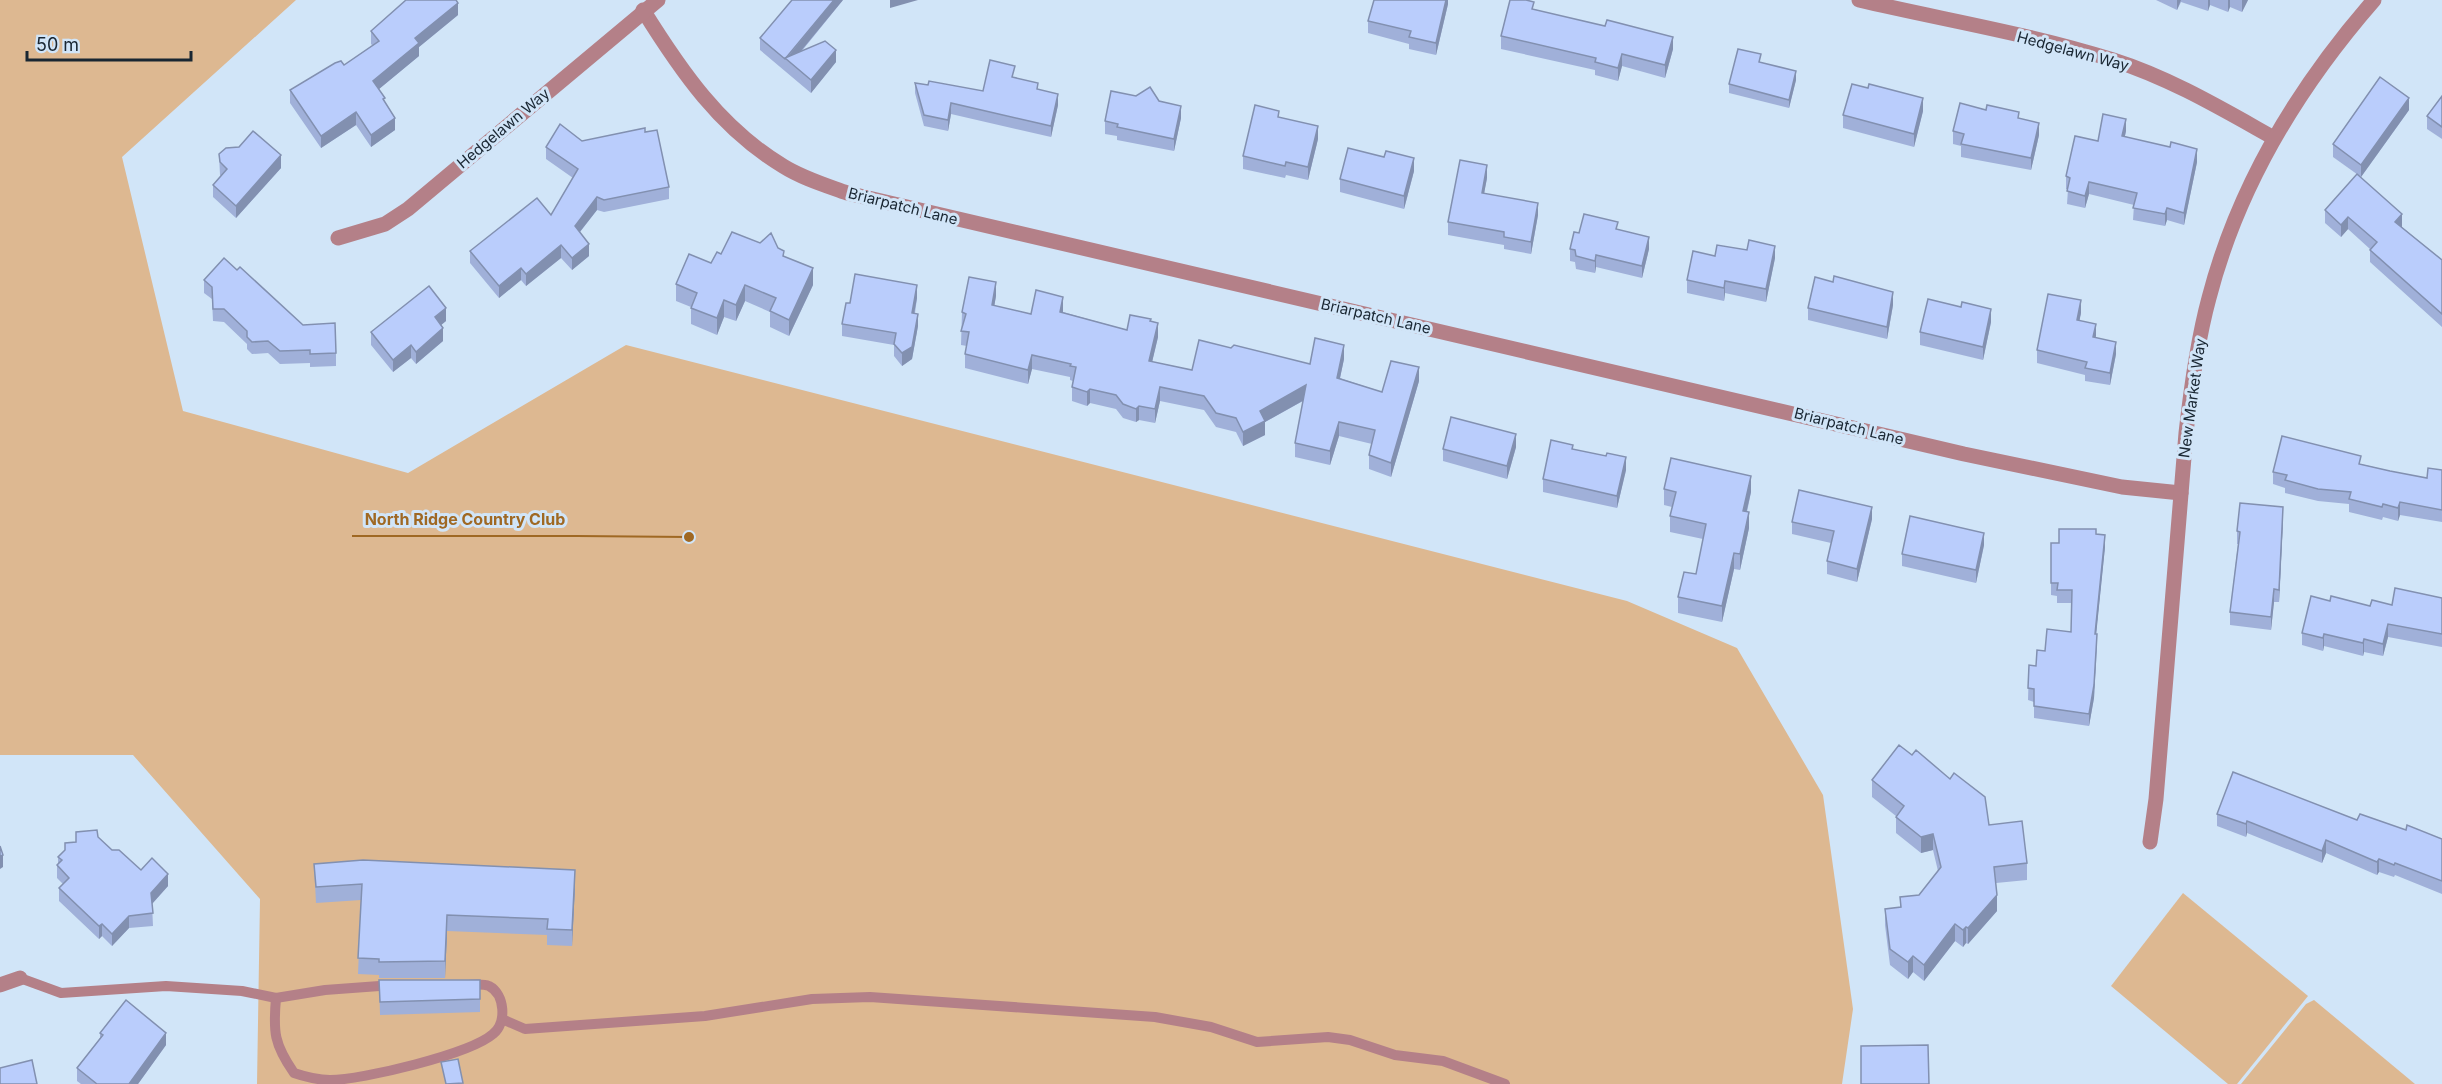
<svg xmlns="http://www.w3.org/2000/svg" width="2442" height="1084" font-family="Inter,sans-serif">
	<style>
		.green { fill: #ddb891 }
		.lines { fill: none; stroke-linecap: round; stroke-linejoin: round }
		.lane { stroke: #b48088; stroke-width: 10 }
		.street { stroke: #b48088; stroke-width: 15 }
		.wall { fill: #a0b0d9 }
		.shaded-wall { fill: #8290b0 }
		.building { fill: #bacdfc; stroke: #8290b0; stroke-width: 1.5 }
		.labels { text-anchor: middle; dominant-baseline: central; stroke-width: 6; stroke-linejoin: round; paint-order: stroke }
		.street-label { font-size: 15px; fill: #192632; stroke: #d1e5f8 }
		.leader { fill: none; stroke: #9f6823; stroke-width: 2 }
		.callout-dot { fill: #9f6823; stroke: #d1e5f8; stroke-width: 2 }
		.callout-label { font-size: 16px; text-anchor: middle; font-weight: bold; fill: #9f6823; stroke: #d1e5f8; stroke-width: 6; stroke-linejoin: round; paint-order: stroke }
	</style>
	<rect width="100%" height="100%" fill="#d1e5f8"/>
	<!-- green -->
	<g class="green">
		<path d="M0 0H296L122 157 183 411 408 473 626 345 1627 601 1737 648 1823 795 1853 1009 1842 1084H257L260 899 133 755H0Z"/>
		<path d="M2183 893 2308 996 2237 1084H2228L2111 986Z"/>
		<path d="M2314 1000 2415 1084H2241L2306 1004Z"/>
	</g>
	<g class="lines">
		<!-- lane -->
		<g class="lane">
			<path d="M20 978 61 993 166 986 242 991 276 998 325 990 393 985"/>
			<path d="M276 998C273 1032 274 1044 294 1073 306 1077 317 1080 330 1080 362 1080 470 1054 493 1034 507 1023 505 994 489 986 482 983 473 985 466 985"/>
			<path d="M502 1019 525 1029 705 1016 812 999 870 997 1155 1017 1211 1027 1257 1042 1328 1037 1350 1040 1395 1055 1443 1061 1505 1084"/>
		</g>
		<!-- street -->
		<g class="street">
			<path d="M1859 0C1944 20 2031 34 2113 60 2170 78 2222 109 2274 138"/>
			<path d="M643 10C681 71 720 128 783 166 802 178 825 185 847 193L1964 454 2122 487 2181 493"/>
			<path d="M338 238 385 224 408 209 658 0"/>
			<path d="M2150 842 2156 799 2186 433C2191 388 2197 342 2209 298 2238 186 2299 86 2374 0"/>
			<path d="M0 985 20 978"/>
		</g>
	</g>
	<!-- wall -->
	<g class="wall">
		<path d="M843 0 801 52 836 62 811 93 760 50V38Z"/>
		<path d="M1448 0V4L1436 55 1409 49V44L1368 33V21Z"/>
		<path d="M2156 0H2248L2242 12 2230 7 2228 12 2210 5 2208 11 2181 2 2177 10Z"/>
		<path d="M1534 9 1673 49 1665 78 1622 66 1618 81 1595 75V70L1501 49V36Z"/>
		<path d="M458 15 419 47V56L379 89 385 102 395 130 371 147 356 125 321 148 290 103V90L344 65 373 46 371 44V31Z"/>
		<path d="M1761 62 1796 80 1789 108 1729 93V84Z"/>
		<path d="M1014 78 1038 89 1058 105 1051 137 951 114 948 131 924 126 915 93V83L928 85 983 91Z"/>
		<path d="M2442 96V139L2427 129V116Z"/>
		<path d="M1159 101 1181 118 1174 151 1117 140V136L1105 134V121Z"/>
		<path d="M2409 110 2361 177 2333 157V144Z"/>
		<path d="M1923 111 1914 147 1843 128V115Z"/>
		<path d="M2019 118 2039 135 2031 170 1961 157V146L1953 144V131Z"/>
		<path d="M2126 131 2125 136 2197 162 2184 225 2167 220 2165 226 2133 220 2134 205 2089 194 2085 208 2067 204 2068 189H2066V176L2098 141Z"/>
		<path d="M645 132 669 187V199L604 212 597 210 580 232 589 256 572 270 561 258 526 286 521 280 499 298 470 263V251L551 215 573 178 546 159V147Z"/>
		<path d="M1318 139 1308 180 1286 175 1285 178 1243 169V156Z"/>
		<path d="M219 154 281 168 236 218 213 197V185L221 176 220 175Z"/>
		<path d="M1414 171 1404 209 1340 192V179Z"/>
		<path d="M1487 178 1484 193 1538 215 1531 254 1504 249V245L1448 235V222Z"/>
		<path d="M2325 210 2402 227 2442 260V327L2370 262V249L2348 229 2341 237 2325 223Z"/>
		<path d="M1618 229 1649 249 1642 278 1596 267 1595 273 1576 269 1575 262 1570 261V249L1579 233Z"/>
		<path d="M778 248 784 256 813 285 789 336 770 327V312L745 301 736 321 724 317 717 335 691 324V307L676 301V284L711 263 721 254Z"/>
		<path d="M1715 256 1775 258 1766 302 1725 293 1724 301 1687 293V280Z"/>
		<path d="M237 270 336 353V366L310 367V363L280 364 268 353 252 354 247 349V344L224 322 213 321 212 299 204 293V280Z"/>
		<path d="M996 296 994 306 1031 314 1063 311V312L1127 330 1151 321 1158 337 1152 362 1192 370 1310 364 1344 359 1340 378 1382 392 1419 381 1391 477 1369 469V455L1372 444 1339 436 1330 465 1295 457V443L1303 401 1265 422V435L1243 446 1236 432 1216 427 1204 410 1160 401 1155 423 1139 420 1136 422 1123 418 1116 409 1090 403 1087 406 1072 401V387L1073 381 1070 380V377L1032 369 1028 384 965 368V354L967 346 961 345 962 312Z"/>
		<path d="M917 298 915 313 918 326 912 359 902 366 894 356V345L842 336V324L850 303Z"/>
		<path d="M1893 305 1887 339 1808 320V308Z"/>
		<path d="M2081 313 2079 321 2096 338 2116 354 2110 385 2085 381V375L2037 363V350Z"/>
		<path d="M446 321 441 325 443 341 416 364 411 358 393 372 371 345V332Z"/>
		<path d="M1991 322 1983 360 1920 345V332Z"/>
		<path d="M1516 447 1507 479 1443 461V449Z"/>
		<path d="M1573 449 1626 470 1617 508 1543 492V479Z"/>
		<path d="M2361 464 2390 471 2427 478 2442 470V522L2400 515 2398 521 2383 517 2382 520 2349 512V504L2318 501 2285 493V488L2273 484V472Z"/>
		<path d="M1664 489 1751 492 1747 512 1749 528 1740 570 1734 569 1722 622 1678 613V597L1696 574 1703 539 1670 532V516L1672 507 1664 505Z"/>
		<path d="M1872 519 1857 582 1827 574V561L1831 543 1792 534V522Z"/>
		<path d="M2283 520 2279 602H2274L2271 630 2230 625V612L2238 544H2237V531Z"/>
		<path d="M2096 534 2105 547 2096 634 2097 647 2094 698 2089 726 2034 718V702L2028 700 2029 665 2036 666 2045 651 2071 632 2072 603H2057V596L2051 595V543H2059Z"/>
		<path d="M1984 545 1976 583 1902 566V554Z"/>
		<path d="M2442 598V647L2388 637 2383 656 2364 652 2363 656 2324 646 2323 651 2302 645V633L2330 601 2370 606 2392 605Z"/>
		<path d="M1872 780 1989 825 2027 863V880L1996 883 1997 911 1968 944 1966 943 1963 947 1955 941 1924 981 1913 972 1908 979 1890 965 1885 925V909L1900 907V897L1919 895 1938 871 1933 850 1921 853 1896 833V816L1872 797Z"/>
		<path d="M2217 814 2357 820 2406 830 2442 839V894L2395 875 2394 877 2379 872 2377 875 2326 853 2322 863 2247 833 2246 837 2217 826Z"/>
		<path d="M98 837 112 850 141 870 168 886 152 904 153 926 129 928 112 946 102 936 99 939 59 901V888L63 884 57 878V865L58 864V857L76 842Z"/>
		<path d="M314 864 575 886 572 946 547 945V935L447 931 445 978H379V975L358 974 361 900 316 903Z"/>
		<path d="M379 980H480V1012L380 1015Z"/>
		<path d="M100 1033 166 1045 138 1084H81L77 1081V1068L100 1038Z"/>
	</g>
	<!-- shaded-wall -->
	<g class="shaded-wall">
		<path d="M834 0H843L791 63 786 59Z"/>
		<path d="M890 0H918L890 8Z"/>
		<path d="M1446 0H1448V4L1436 55V43Z"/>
		<path d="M2177 0H2181L2177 10Z"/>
		<path d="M2208 0H2210V5L2208 11Z"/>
		<path d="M2228 0H2230V7L2228 12Z"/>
		<path d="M2242 0H2248L2242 12Z"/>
		<path d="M458 3V15L419 47V56L373 94V81L415 38Z"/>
		<path d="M1673 37V49L1665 78V65Z"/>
		<path d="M836 50V62L811 93V80Z"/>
		<path d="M1622 54V66L1618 81V68Z"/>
		<path d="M1796 71V80L1789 108V100Z"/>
		<path d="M1058 94V105L1051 137V126Z"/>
		<path d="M1923 98V111L1914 147V134Z"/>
		<path d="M2409 98V110L2361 177V165Z"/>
		<path d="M951 103V114L948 131V120Z"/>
		<path d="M1181 106V118L1174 151V139Z"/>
		<path d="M356 112V125L321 148V136Z"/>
		<path d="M395 118V130L371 147V135Z"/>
		<path d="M2126 119V131L2122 148V136Z"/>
		<path d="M2039 123V135L2031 170V158Z"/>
		<path d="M1318 126V139L1308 180V167Z"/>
		<path d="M2197 149V162L2184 225V213Z"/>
		<path d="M281 155V168L236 218V206Z"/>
		<path d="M1414 158V171L1404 209V196Z"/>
		<path d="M1487 165V178L1482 205V193Z"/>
		<path d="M2089 182V194L2085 208V196Z"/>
		<path d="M597 197V210L575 238V226Z"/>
		<path d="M1538 203V215L1531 254V242Z"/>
		<path d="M2167 208V220L2165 226V214Z"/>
		<path d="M2402 214V227L2395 234V222Z"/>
		<path d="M2348 217V229L2341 237V225Z"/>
		<path d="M1649 237V249L1642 278V266Z"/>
		<path d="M589 244V256L572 270V258Z"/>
		<path d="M561 245V258L526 286V274Z"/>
		<path d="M1775 246V258L1766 302V289Z"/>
		<path d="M1596 255V267L1595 273V261Z"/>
		<path d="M521 268V280L499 298V286Z"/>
		<path d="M813 268V285L789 336V320Z"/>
		<path d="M1725 281V293L1724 301V288Z"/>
		<path d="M996 282V296L992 319V305Z"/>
		<path d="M745 285V301L736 321V305Z"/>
		<path d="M917 285V298L912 325V313Z"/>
		<path d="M1893 292V305L1887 339V327Z"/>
		<path d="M1063 297V311L1060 326V312Z"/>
		<path d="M724 300V317L717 335V318Z"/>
		<path d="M2081 300V313L2077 333V320Z"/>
		<path d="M446 308V321L435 330V317Z"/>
		<path d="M1991 309V322L1983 360V347Z"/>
		<path d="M918 314V326L912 359 902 366V353Z"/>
		<path d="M1158 323V337L1149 375V361Z"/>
		<path d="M2096 324V336L2093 350V337Z"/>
		<path d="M443 328V341L416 364V352Z"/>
		<path d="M2116 342V354L2110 385V373Z"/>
		<path d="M411 345V358L393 372V360Z"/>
		<path d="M1344 345V359L1337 392V378Z"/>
		<path d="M1032 355V369L1028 384V370Z"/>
		<path d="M1419 367V381L1391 477V463Z"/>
		<path d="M1306 385V399L1265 422V435L1243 446V432L1260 411Z"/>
		<path d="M1160 387V401L1155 423V409Z"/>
		<path d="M1090 389V403L1087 406V392Z"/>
		<path d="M1139 406V420L1136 422V409Z"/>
		<path d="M1339 422V436L1330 465V451Z"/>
		<path d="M1516 434V447L1507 479V466Z"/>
		<path d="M1626 457V470L1617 508V496Z"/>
		<path d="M1751 476V492L1743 527V511Z"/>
		<path d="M2400 502V515L2398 521V508Z"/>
		<path d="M1872 507V519L1857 582V569Z"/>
		<path d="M2283 507V520L2279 602V590Z"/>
		<path d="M1749 512V528L1740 570V554Z"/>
		<path d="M1984 533V545L1976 583V570Z"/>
		<path d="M2105 535V547L2095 646V634Z"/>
		<path d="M1734 553V569L1722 622V606Z"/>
		<path d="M2274 589V602L2271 630V617Z"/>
		<path d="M2388 624V637L2383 656V644Z"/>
		<path d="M2097 634 2094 698 2089 726V714Z"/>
		<path d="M2324 634V646L2323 651V638Z"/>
		<path d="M2364 639V652L2363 656V643Z"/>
		<path d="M2247 821V833L2246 837V824Z"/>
		<path d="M1933 834V850L1921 853V837Z"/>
		<path d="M2326 840V853L2322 863V851Z"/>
		<path d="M3 855V867L0 869V856Z"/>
		<path d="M2379 859V872L2377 875V862Z"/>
		<path d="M575 870V886L572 946V930Z"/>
		<path d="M168 874V886L151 905V893Z"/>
		<path d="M1997 895V911L1968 944V928Z"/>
		<path d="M447 915V931L445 978V961Z"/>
		<path d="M129 916V928L112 946V934Z"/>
		<path d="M102 924V936L99 939V926Z"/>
		<path d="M1955 924V941L1924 981V965Z"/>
		<path d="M1966 927V943L1963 947V930Z"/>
		<path d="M1913 956V972L1908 979V962Z"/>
		<path d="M166 1033V1045L138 1084H129Z"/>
	</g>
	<!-- building -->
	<g class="building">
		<path d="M406 0H456L458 3 415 38 419 43 373 81 385 98 383 99 395 118 371 135 356 112 321 136 290 90 335 63 341 61 344 65 379 41 371 31Z"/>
		<path d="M792 0H834L785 59 760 38Z"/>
		<path d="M1374 0H1446L1436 43 1409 37 1411 31 1368 21Z"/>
		<path d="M1510 0H1526L1534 2 1532 9 1605 26 1607 20 1673 37 1665 65 1622 54 1618 68 1595 62 1596 58 1501 36Z"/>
		<path d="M825 41 836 50 811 80 785 58Z"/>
		<path d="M1738 49 1761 54 1759 62 1796 71 1789 100 1729 84Z"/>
		<path d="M990 60 1015 66 1012 77 1038 83 1037 89 1058 94 1051 126 951 103 948 120 924 115 915 83 928 85 929 81 983 91Z"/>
		<path d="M2380 77 2409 98 2361 165 2333 144Z"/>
		<path d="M1852 84 1868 88 1869 84 1923 98 1914 134 1843 115Z"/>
		<path d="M1150 87 1159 101 1181 106 1174 139 1117 127 1118 124 1105 121 1111 91 1136 96Z"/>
		<path d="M2442 96V127L2427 116Z"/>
		<path d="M1960 103 1986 110 1987 105 2019 112 2018 118 2039 123 2031 158 1961 144 1964 134 1953 131Z"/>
		<path d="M1255 105 1279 111 1278 117 1318 126 1308 167 1286 162 1285 166 1243 156Z"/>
		<path d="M2103 114 2126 119 2122 136 2170 147 2171 142 2197 149 2184 213 2167 208 2165 214 2133 208 2137 193 2089 182 2085 196 2067 191 2070 178 2066 176 2075 136 2098 141Z"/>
		<path d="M560 124 582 141 645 128V132L657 130 669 187 604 200 597 197 575 226 589 244 572 258 561 245 526 274 521 268 499 286 470 251 537 198 551 215 578 169 546 147Z"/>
		<path d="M253 131 281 155 236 206 213 185 227 169 220 162 219 154 226 148 239 147Z"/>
		<path d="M1348 148 1384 157 1386 151 1414 158 1404 196 1340 179Z"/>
		<path d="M1460 160 1487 165 1482 193 1538 203 1531 242 1504 237V232L1448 222Z"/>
		<path d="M2357 174 2402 214 2395 222 2442 260V314L2370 250 2377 242 2348 217 2341 225 2325 210Z"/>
		<path d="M1584 214 1618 222 1616 229 1649 237 1642 266 1596 255 1595 261 1576 256 1575 250 1570 249 1574 232 1579 233Z"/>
		<path d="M732 232 760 243 771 233 778 248 784 251 783 256 813 268 789 320 770 311 776 298 745 285 736 305 724 300 717 318 691 308 697 293 676 284 689 254 711 263 717 252 721 254Z"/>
		<path d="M1749 240 1775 246 1766 289 1725 281 1724 288 1687 280 1693 251 1715 256 1717 245 1747 250Z"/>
		<path d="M224 258 237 270 240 267 303 325 335 323 336 353 310 354V350L280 351 268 341 252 342 247 337V331L224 309H213L212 287 204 280Z"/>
		<path d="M855 274 917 285 912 313 918 314 912 347 902 353 894 344 896 333 842 324 846 303H850Z"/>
		<path d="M1834 276 1893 292 1887 327 1808 308 1815 277 1833 282Z"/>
		<path d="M969 277 996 282 992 305 1031 314 1036 290 1063 297 1060 312 1127 330 1130 315 1151 319 1150 321 1158 323 1149 361 1192 370 1199 340 1231 348 1234 345 1310 364 1315 338 1344 345 1337 378 1382 392 1391 361 1419 367 1391 463 1369 455 1375 430 1339 422 1330 451 1295 443 1306 385 1260 411 1265 421 1243 432 1236 418 1216 413 1204 396 1160 387 1155 409 1139 406 1136 409 1123 404 1116 395 1090 389 1087 392 1072 387 1076 367 1070 366 1071 364 1032 355 1028 370 965 354 969 332 961 331 966 314 962 312Z"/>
		<path d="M429 286 446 308 435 317 443 328 416 352 411 345 393 360 371 332Z"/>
		<path d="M2048 294 2081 300 2077 320 2096 324 2093 337 2116 342 2110 373 2085 368 2087 362 2037 350Z"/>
		<path d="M1928 299 1961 307 1962 302 1991 309 1983 347 1920 332Z"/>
		<path d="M1451 417 1516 434 1507 466 1443 449Z"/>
		<path d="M2282 436 2361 456 2359 464 2390 471 2427 478 2428 468 2442 470V510L2400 502 2398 508 2383 504 2382 507 2349 499 2351 492 2318 489 2285 480 2287 475 2273 472Z"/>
		<path d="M1551 440 1573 445 1572 449 1606 456 1607 453 1626 457 1617 496 1543 479Z"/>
		<path d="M1671 458 1751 476 1743 511 1749 512 1740 554 1734 553 1722 606 1678 597 1684 572 1696 574 1706 524 1670 516 1676 492 1664 489Z"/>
		<path d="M1799 490 1872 507 1857 569 1827 561 1834 531 1792 522Z"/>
		<path d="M2240 503 2283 507 2279 590 2274 589 2271 617 2230 612 2240 532 2237 531Z"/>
		<path d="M1910 516 1984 533 1976 570 1902 554Z"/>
		<path d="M2059 529H2096V534L2105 535 2095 634H2097L2094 685 2089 714 2034 706V689L2028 688 2029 665 2036 666 2037 650 2045 651 2047 629 2071 632 2072 590H2057L2058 583H2051V543H2059Z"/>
		<path d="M2395 588 2442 598V634L2388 624 2383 644 2364 639 2363 643 2324 634 2323 638 2302 633 2311 596 2330 601 2331 596 2370 606 2372 600 2392 605Z"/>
		<path d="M1899 745 1912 755 1916 750 1950 779 1954 773 1985 797 1989 825 2022 821 2027 863 1994 867 1997 895 1968 928 1966 927 1963 930 1955 924 1924 965 1913 956 1908 962 1890 949 1885 909 1901 907 1900 897 1919 895 1941 867 1933 834 1921 837 1896 817 1904 806 1872 780Z"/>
		<path d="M2233 772 2357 820 2360 814 2406 830 2407 825 2442 839V881L2395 863 2394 865 2379 859 2377 862 2326 840 2322 851 2247 821 2246 824 2217 814Z"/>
		<path d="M97 830 98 837 112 850H119L141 870 152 858 168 874 151 893 153 913 129 916 112 934 102 924 99 926 59 888 69 878 57 865 62 860 58 857 65 850V843L76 842V832Z"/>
		<path d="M0 846 3 855 0 856Z"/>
		<path d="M363 860 575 870 572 930 547 929 548 919 447 915 445 961 379 962V959L358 958 362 884 316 887 314 864Z"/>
		<path d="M379 980H480V999L380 1002Z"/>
		<path d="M126 1000 166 1033 129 1084H97L77 1068 103 1035 100 1033Z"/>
		<path d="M1928 1045 1929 1084H1861V1046Z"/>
		<path d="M458 1059 463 1083 446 1084 441 1062Z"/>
		<path d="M32 1060 37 1084H0V1068Z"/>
	</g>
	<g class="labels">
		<!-- street labels -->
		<g class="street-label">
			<text transform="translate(2073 51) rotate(15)">Hedgelawn Way</text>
			<text transform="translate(503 128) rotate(-40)">Hedgelawn Way</text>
			<text transform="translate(903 206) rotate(14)">Briarpatch Lane</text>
			<text transform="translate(1376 316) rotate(13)">Briarpatch Lane</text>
			<text transform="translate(2192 398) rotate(-82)">New Market Way</text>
			<text transform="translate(1849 426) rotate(14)">Briarpatch Lane</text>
		</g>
	</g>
	<!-- callouts -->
	<path class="leader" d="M689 537L577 536H352"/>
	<circle class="callout-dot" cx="689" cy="537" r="6"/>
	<g class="callout-label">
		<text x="465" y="525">North Ridge Country Club</text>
	</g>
	<!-- scale -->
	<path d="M27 51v9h164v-9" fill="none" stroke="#192632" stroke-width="3"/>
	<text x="36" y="51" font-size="18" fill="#192632" stroke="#d1e5f8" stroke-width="4.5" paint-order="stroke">50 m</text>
</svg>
